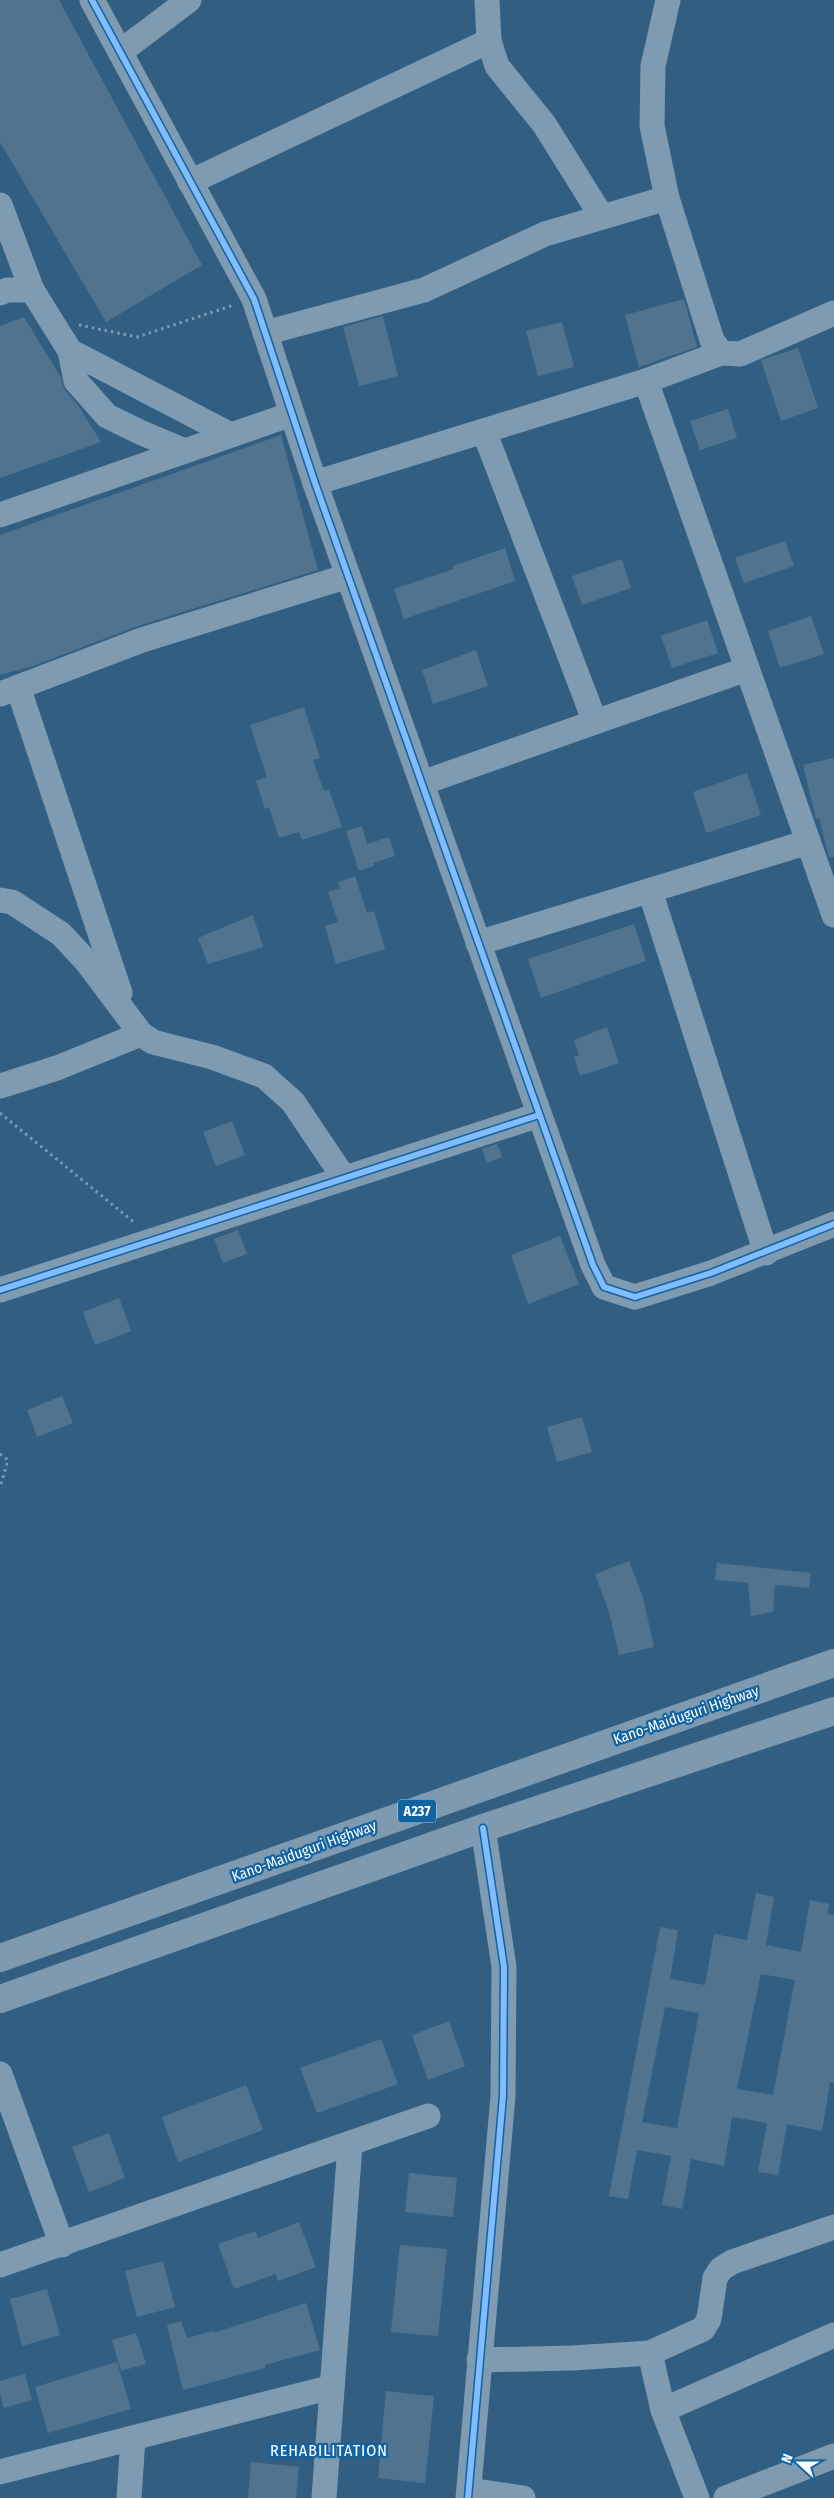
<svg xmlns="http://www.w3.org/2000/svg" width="834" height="2498" font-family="'Fira Sans Condensed',sans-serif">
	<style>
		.building { fill: #50748f; fill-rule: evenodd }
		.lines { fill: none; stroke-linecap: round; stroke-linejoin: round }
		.path { stroke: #7e9bb1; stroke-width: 3; stroke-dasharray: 2.5 4; stroke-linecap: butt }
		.minor { stroke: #7e9bb1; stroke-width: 25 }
		.highway { stroke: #7d9ab0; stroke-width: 28 }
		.cycleway-casing { stroke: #1263a1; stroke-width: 9 }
		.cycleway { stroke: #80bcff; stroke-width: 6 }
		.labels { text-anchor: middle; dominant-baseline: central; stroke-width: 4.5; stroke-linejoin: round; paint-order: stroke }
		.shield { fill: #1263a1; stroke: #b8d0e3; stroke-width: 1 }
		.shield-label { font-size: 14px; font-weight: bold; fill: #fff }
		.street-label { font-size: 15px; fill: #fff; stroke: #1263a1 }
		.neighbourhood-label { font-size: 16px; letter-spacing: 1px; fill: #fff; stroke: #1263a1 }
	</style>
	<rect width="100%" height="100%" fill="#325f81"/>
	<!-- building -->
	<g class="building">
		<path d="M0 0H59L202 265 106 322 0 142Z"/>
		<path d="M684 299 697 347 639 367 625 315Z"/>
		<path d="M383 316 398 376 359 386 343 327Z"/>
		<path d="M24 317 60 376 65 390 78 405 101 442 0 478V326Z"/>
		<path d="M562 322 574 367 538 376 526 331Z"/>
		<path d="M798 348 818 408 781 421 761 360Z"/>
		<path d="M728 409 737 438 700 450 690 421Z"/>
		<path d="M281 435 318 570 138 626 33 666 0 675V535Z"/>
		<path d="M785 541 794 566 744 583 735 558Z"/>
		<path d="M505 548 515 581 404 619 394 589 454 569 453 566Z"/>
		<path d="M622 559 631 588 582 605 572 576Z"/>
		<path d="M811 616 824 654 780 668 768 631Z"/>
		<path d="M707 620 718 653 672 668 661 636Z"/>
		<path d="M476 650 488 686 433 704 422 670Z"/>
		<path d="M304 707 320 758 313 760 324 791 329 790 342 827 302 840 299 832 279 838 269 807 265 809 256 781 267 777 250 725Z"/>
		<path d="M834 758V857H829L819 818 816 819 803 765Z"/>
		<path d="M747 773 761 815 706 833 693 792Z"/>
		<path d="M362 826 367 844 389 837 395 856 373 863 374 866 359 871 346 831Z"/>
		<path d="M355 876 367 913 374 911 385 949 336 964 325 926 338 922 328 892 340 888 338 882Z"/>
		<path d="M253 915 263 947 208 964 198 938Z"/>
		<path d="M634 924 646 961 541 998 528 959Z"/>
		<path d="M607 1027 619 1063 580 1076 574 1057 579 1055 574 1040Z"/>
		<path d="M232 1121 245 1155 216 1166 203 1132Z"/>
		<path d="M497 1144 502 1157 487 1163 482 1149Z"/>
		<path d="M238 1230 247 1254 223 1263 214 1239Z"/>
		<path d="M560 1236 579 1284 528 1304 511 1255Z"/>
		<path d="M119 1298 131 1331 95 1345 83 1312Z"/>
		<path d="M62 1396 73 1423 37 1437 27 1410Z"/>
		<path d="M582 1417 592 1452 557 1462 547 1427Z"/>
		<path d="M629 1561 643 1597 654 1647 619 1655 609 1612 595 1574Z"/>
		<path d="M717 1563 811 1573 809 1588 775 1585 773 1612 751 1616 748 1583 715 1580Z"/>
		<path d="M756 1893 774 1897 766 1945 801 1952 810 1900 829 1904 827 1914 834 1915V2083L830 2082 822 2131 787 2124 778 2175 758 2172 767 2123 732 2117 724 2166 691 2159 682 2209 662 2205 671 2156 637 2150 628 2199 609 2196 660 1927 678 1930 670 1979 705 1985 714 1934 747 1940ZM761 1974 795 1980 773 2095 737 2089ZM665 2007 699 2013 677 2128 642 2122Z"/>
		<path d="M449 2021 465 2066 428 2080 412 2035Z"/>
		<path d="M381 2039 398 2084 317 2113 300 2068Z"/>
		<path d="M246 2085 263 2130 178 2162 162 2117Z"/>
		<path d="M109 2133 125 2178 89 2192 72 2147Z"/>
		<path d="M409 2173 457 2178 453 2217 405 2212Z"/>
		<path d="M299 2222 316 2267 278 2281 276 2274 234 2289 218 2244 255 2231 258 2238Z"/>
		<path d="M400 2245 447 2249 438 2336 391 2332Z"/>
		<path d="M163 2261 175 2307 137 2317 125 2271Z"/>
		<path d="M47 2289 60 2335 22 2346 10 2299Z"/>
		<path d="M306 2303 320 2350 265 2365V2368L183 2390 167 2325 181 2321 187 2338 213 2331V2333Z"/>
		<path d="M136 2333 146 2364 121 2371 112 2340Z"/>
		<path d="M117 2362 131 2409 48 2433 35 2387Z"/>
		<path d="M25 2374 32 2400 4 2408 0 2393V2381Z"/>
		<path d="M386 2391 434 2396 425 2483 378 2478Z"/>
		<path d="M251 2462 299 2467 296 2498H248Z"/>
	</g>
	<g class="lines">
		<!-- path -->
		<g class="path">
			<path d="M79 325 137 337 234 305"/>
			<path d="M0 1113 135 1223"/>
			<path d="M0 1454 8 1460 0 1488"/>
		</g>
		<!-- minor -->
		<g class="minor">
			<path d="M92 0 254 299 315 483 593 1265 604 1287 635 1297 711 1273 834 1224"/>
			<path d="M487 0 489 41 497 66 544 124 602 217"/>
			<path d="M668 0 653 66 652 126 667 198 712 340 721 353 740 354 834 313"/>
			<path d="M120 52 189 0"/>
			<path d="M190 182 489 41"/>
			<path d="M0 205 32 290"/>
			<path d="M0 293 7 290H32L70 351 76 381 107 416 142 433 185 451"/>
			<path d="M265 333 424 290 545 234 667 198"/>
			<path d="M70 351 231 435"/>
			<path d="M646 381 834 915"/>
			<path d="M484 431 595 722 747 669"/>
			<path d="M315 483 646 381 721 353"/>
			<path d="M0 515 292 414"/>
			<path d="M18 687 120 993"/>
			<path d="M0 694 142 640 348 576"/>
			<path d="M422 783 595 722"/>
			<path d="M650 891 766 1253"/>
			<path d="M0 900 12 902 61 934 87 962 141 1034 153 1042 212 1057 264 1076 293 1102 344 1178"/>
			<path d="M478 943 808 842"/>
			<path d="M0 1086 57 1068 141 1034"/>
			<path d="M0 1290 539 1115"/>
			<path d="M0 2074 62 2245"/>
			<path d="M0 2265 428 2116"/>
			<path d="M650 2353 663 2410 697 2498"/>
			<path d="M479 2360 573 2358 650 2353 703 2329 709 2319 715 2278 721 2269 732 2262 834 2227"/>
			<path d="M663 2410 834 2335"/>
			<path d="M0 2472 332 2387"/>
			<path d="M469 2490 523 2498"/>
			<path d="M129 2498 133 2438"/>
			<path d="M324 2498 350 2145"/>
			<path d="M468 2498 503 2096 504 1967 483 1828"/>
			<path d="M726 2498 834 2456"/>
		</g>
		<!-- highway -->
		<g class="highway">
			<path d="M0 1958 834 1663"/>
			<path d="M0 1999 483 1828 834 1711"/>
		</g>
		<!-- cycleway casing -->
		<g class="cycleway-casing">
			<g id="cycleway">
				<path d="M92 0 254 299 315 483 593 1265 604 1287 635 1297 711 1273 834 1224"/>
				<path d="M0 1290 539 1115"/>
				<path d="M468 2498 503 2096 504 1967 483 1828"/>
			</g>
		</g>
		<!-- cycleway -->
		<use href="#cycleway" class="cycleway"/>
	</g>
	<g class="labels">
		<!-- shield labels -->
		<rect class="shield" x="398" y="1799.5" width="38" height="23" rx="4"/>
		<g class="shield-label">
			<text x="417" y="1811">A237</text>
		</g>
		<!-- street labels -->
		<g class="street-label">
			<text transform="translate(686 1715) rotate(-19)">Kano-Maiduguri Highway</text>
			<text transform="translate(304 1851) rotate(-20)">Kano-Maiduguri Highway</text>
		</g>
		<!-- neighbourhood labels -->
		<g class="neighbourhood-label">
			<text x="329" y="2450">REHABILITATION</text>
		</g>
	</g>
	<!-- north arrow -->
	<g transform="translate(799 2463) rotate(291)" stroke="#1263a1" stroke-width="4" paint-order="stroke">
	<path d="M0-4L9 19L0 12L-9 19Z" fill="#ffffff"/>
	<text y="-8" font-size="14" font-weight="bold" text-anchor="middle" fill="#ffffff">N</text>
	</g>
</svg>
